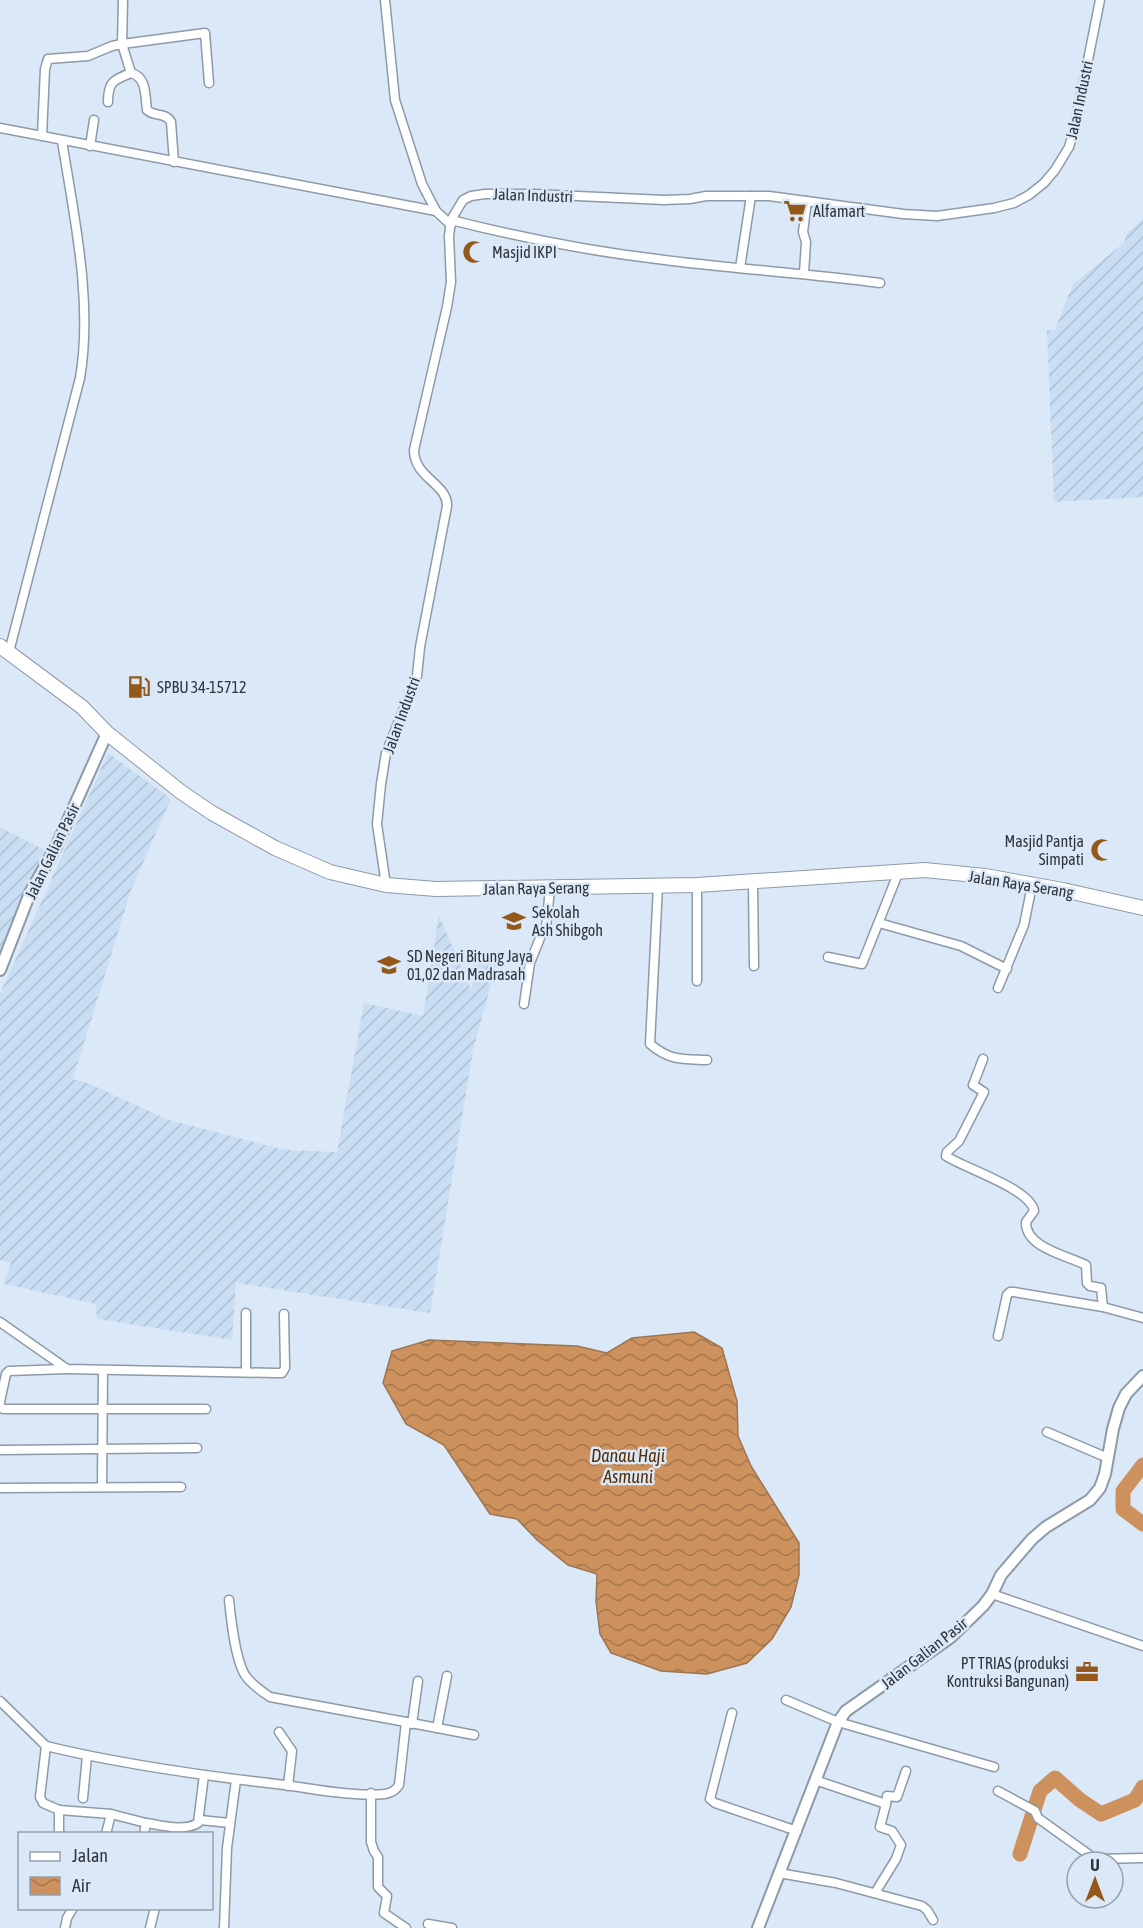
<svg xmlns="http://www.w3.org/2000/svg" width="1143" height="1928" font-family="'Asap Condensed',sans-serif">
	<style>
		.industrial { fill: url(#industrial-furrows) }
		.water { fill: url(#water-waves); stroke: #9d7553; stroke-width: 1.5 }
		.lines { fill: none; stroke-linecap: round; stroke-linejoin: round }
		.river { stroke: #cc915d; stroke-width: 15 }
		.minor-casing { stroke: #8d9aa8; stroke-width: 11 }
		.tertiary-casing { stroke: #8d9aa8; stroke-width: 14 }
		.trunk-casing { stroke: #8d9aa8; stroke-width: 16 }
		.minor { stroke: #fff; stroke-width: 8 }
		.tertiary { stroke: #fff; stroke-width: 10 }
		.trunk { stroke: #fff; stroke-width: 14 }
		.labels { text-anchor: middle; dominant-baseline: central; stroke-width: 5; stroke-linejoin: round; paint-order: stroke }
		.street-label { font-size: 16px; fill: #2f353b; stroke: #dae8f8 }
		.poi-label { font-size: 16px; fill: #2f353b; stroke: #dae8f8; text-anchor: start }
		.water-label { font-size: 18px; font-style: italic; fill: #552e03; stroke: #dae8f8 }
	</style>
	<defs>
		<pattern id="industrial-furrows" width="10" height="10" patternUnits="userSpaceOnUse" patternTransform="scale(1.5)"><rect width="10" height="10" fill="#cadef3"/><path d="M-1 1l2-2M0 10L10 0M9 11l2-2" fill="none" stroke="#aebfd1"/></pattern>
		<pattern id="water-waves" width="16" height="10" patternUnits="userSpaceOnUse" patternTransform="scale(1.5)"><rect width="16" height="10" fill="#cc915d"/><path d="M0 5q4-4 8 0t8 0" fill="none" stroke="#a6774e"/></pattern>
	</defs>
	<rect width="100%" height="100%" fill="#dae8f8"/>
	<!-- industrial -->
	<g class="industrial">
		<path d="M1143 219V497L1054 502 1047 331 1055 330 1073 284 1124 243 1127 233Z"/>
		<path d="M108 753 171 799 131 890 73 1079 85 1082 169 1120 285 1150 337 1152 364 1003 423 1016 439 915 471 990 480 954 489 953 495 957 496 966 473 1050 430 1313 236 1283 232 1340 97 1319 96 1304 4 1284 11 1263 0 1260V994Z"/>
		<path d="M0 827 46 851 25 890 0 952Z"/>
	</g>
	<!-- water -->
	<path class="water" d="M694 1332 722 1348 737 1401 738 1436 751 1466 799 1543V1575L791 1607 772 1639 747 1663 707 1674 661 1671 611 1653 600 1634 596 1601 597 1574 568 1565 537 1540 517 1519 490 1514 444 1445 406 1424 383 1383 392 1351 429 1340 577 1346 607 1353 632 1338Z"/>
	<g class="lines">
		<!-- river -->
		<g class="river">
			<path d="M1143 1465 1123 1491V1509L1143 1524"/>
			<path d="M1020 1854 1040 1791 1055 1778 1080 1800 1101 1814 1135 1800 1143 1787"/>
		</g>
		<!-- minor casing -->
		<g class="minor-casing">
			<g id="minor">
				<path d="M123 0 122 44 205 33 209 83"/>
				<path d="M385 0 395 100 422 184 436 211 451 225"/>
				<path d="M108 102C108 82 113 80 131 73 147 77 145 96 147 110 154 117 166 112 171 122L174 162"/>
				<path d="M0 128 436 211"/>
				<path d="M42 136 45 69 48 59 88 56 112 46 122 44 131 73"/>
				<path d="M90 146 94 120"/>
				<path d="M451 220C519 237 588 251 657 259 731 269 806 273 880 283"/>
				<path d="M740 268 751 196"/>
				<path d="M804 273 806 242 803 232 807 201"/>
				<path d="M9 652 80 378C93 302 74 216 62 141"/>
				<path d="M753 882 754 966"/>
				<path d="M386 885 377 824 381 784 386 753 417 676 420 647 447 506C448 484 414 478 414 450L447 307 451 282 449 236 451 220 463 200 471 196 485 194H534L664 200 690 199 706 196H769L903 214 937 216 994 208 1014 203 1029 195 1044 183 1055 170 1069 147 1074 130 1100 0"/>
				<path d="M658 886 650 1044C670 1061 682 1059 707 1060"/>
				<path d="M879 923 961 946 1007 969"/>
				<path d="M828 957 862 964 899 871"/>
				<path d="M697 981V885"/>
				<path d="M998 988 1024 925 1032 885"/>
				<path d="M524 1004 530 963 540 938 546 928 550 889"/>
				<path d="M983 1059 973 1085 984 1092 959 1141 947 1152 946 1156C964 1168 1031 1189 1034 1211L1026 1222C1025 1248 1069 1256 1086 1265L1087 1283 1090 1286 1101 1288 1103 1307"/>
				<path d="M246 1313V1372"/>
				<path d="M0 1322 67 1369 275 1373H282L285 1368 284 1314"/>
				<path d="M998 1336 1007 1295 1010 1292H1014L1103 1307 1143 1318"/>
				<path d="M0 1402 6 1374 9 1371 66 1369"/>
				<path d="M0 1406 3 1409H206"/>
				<path d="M1047 1432 1108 1458"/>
				<path d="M0 1450 197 1448"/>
				<path d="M102 1486 103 1370"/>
				<path d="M0 1488 181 1487"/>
				<path d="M992 1594 1143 1646"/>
				<path d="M229 1600C231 1619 235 1659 245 1675 251 1684 261 1691 270 1697L406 1722"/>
				<path d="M786 1700 838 1722 994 1767"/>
				<path d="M0 1701 46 1746 40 1797 43 1803 59 1810V1834"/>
				<path d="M732 1713 710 1799 715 1803 797 1831"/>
				<path d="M412 1724 418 1681"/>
				<path d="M437 1728 447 1676"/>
				<path d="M279 1732 292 1751 288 1786"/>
				<path d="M46 1746C124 1765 205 1776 285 1785 315 1789 354 1797 385 1794 391 1793 396 1790 399 1785L406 1722 474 1735"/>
				<path d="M815 1780 886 1804 880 1827 892 1831 901 1845 896 1859 875 1893"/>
				<path d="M998 1791 1035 1811 1038 1818 1095 1859 1143 1858"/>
				<path d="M371 1793V1842L374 1851 378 1857V1887L387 1896 384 1913 406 1928"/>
				<path d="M83 1798 87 1756"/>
				<path d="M886 1804 887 1796 897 1797 906 1771"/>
				<path d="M59 1810 111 1814 146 1823 144 1834"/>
				<path d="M200 1820 230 1823"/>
				<path d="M146 1823C161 1825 184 1832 198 1823L204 1775"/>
				<path d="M106 1834 111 1814"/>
				<path d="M779 1873 836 1883 922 1906 927 1910 933 1920"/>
				<path d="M428 1924 452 1928"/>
				<path d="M65 1928 67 1918 73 1908"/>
				<path d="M150 1928 155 1908"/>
				<path d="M224 1928 227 1848 236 1780"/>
			</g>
		</g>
		<!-- tertiary casing -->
		<g class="tertiary-casing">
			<g id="tertiary">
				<path d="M0 970 30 893 56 847 107 733"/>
				<path d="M758 1928 838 1722 846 1711 951 1637 983 1606 992 1594 1001 1575 1032 1539 1046 1527 1090 1500 1100 1488 1105 1474 1113 1429 1119 1408 1126 1394 1143 1376"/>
			</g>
		</g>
		<!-- trunk casing -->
		<g class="trunk-casing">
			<path id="trunk" d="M0 646 82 707 107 733 181 792 212 813 275 848 330 872 386 885 436 889 697 885 925 870 985 876 1063 890 1143 908"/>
		</g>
		<!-- minor -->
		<use href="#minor" class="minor"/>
		<!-- tertiary -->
		<use href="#tertiary" class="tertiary"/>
		<!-- trunk -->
		<use href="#trunk" class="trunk"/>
	</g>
	<!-- icons -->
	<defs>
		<g id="supermarket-bare" transform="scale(1.8)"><path d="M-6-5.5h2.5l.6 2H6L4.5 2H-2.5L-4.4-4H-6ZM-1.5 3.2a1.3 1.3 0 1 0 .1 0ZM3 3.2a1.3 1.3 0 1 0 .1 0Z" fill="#94581a" stroke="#dae8f8" stroke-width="2.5" paint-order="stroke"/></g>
		<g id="mosque-bare" transform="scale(1.8)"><path d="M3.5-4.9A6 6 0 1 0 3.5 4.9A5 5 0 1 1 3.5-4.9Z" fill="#94581a" stroke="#dae8f8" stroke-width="2.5" paint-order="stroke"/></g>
		<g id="fuel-bare" transform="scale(1.8)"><path d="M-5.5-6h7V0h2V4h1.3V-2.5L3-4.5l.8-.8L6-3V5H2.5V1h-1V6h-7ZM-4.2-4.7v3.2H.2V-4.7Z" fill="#94581a" stroke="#dae8f8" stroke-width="2.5" paint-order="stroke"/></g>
		<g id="school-bare" transform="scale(1.8)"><path d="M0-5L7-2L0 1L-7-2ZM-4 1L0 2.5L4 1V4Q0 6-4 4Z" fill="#94581a" stroke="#dae8f8" stroke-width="2.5" paint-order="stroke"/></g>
		<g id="office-bare" transform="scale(1.8)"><path d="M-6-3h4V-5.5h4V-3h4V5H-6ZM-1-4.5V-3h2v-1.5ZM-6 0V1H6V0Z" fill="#94581a" stroke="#dae8f8" stroke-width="2.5" paint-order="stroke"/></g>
	</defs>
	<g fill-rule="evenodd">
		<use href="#supermarket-bare" x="795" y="211"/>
		<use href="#mosque-bare" x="474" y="252"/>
		<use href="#fuel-bare" x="139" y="687"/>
		<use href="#mosque-bare" x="1102" y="850"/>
		<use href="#school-bare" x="514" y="921"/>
		<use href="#school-bare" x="389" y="965"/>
		<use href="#office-bare" x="1087" y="1672"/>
	</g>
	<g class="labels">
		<!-- street labels -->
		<g class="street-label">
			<text transform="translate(1079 100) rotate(-78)">Jalan Industri</text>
			<text transform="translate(533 195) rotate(2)">Jalan Industri</text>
			<text transform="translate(401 715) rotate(-70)">Jalan Industri</text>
			<text transform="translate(52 851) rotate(-64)">Jalan Galian Pasir</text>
			<text transform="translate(1021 884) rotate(9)">Jalan Raya Serang</text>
			<text transform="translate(536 888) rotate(-1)">Jalan Raya Serang</text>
			<text transform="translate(924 1653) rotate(-38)">Jalan Galian Pasir</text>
		</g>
		<!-- poi labels -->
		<g class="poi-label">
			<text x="813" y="211">Alfamart</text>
			<text x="492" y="252">Masjid IKPI</text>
			<text x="157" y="687">SPBU 34-15712</text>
			<text x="1084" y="841" text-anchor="end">Masjid Pantja<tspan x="1084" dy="18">Simpati</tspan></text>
			<text x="532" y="912">Sekolah<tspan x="532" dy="18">Ash Shibgoh</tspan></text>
			<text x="407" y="956">SD Negeri Bitung Jaya<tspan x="407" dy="18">01,02 dan Madrasah</tspan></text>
			<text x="1069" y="1663" text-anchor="end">PT TRIAS (produksi<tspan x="1069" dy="18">Kontruksi Bangunan)</tspan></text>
		</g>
		<!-- water labels -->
		<g class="water-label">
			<text x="628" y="1455">Danau Haji<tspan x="628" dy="21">Asmuni</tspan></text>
		</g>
	</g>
	<!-- legend -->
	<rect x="18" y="1832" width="195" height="78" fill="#dae8f8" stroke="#96a0ac" stroke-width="1.5"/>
	<rect x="30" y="1852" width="30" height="9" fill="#ffffff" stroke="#96a0ac" stroke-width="1.5"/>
	<text x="72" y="1862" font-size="18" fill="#2f353b">Jalan</text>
	<rect x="30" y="1877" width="30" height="18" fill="url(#water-waves)" stroke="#96a0ac" stroke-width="1.5"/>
	<text x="72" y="1892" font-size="18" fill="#2f353b">Air</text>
	<!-- north arrow -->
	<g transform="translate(1095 1880)"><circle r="28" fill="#dae8f8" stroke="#96a0ac" stroke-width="1.5"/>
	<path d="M0-4.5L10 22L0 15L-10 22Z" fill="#94581a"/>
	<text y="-9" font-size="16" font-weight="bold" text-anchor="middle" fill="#2f353b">U</text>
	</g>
</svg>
